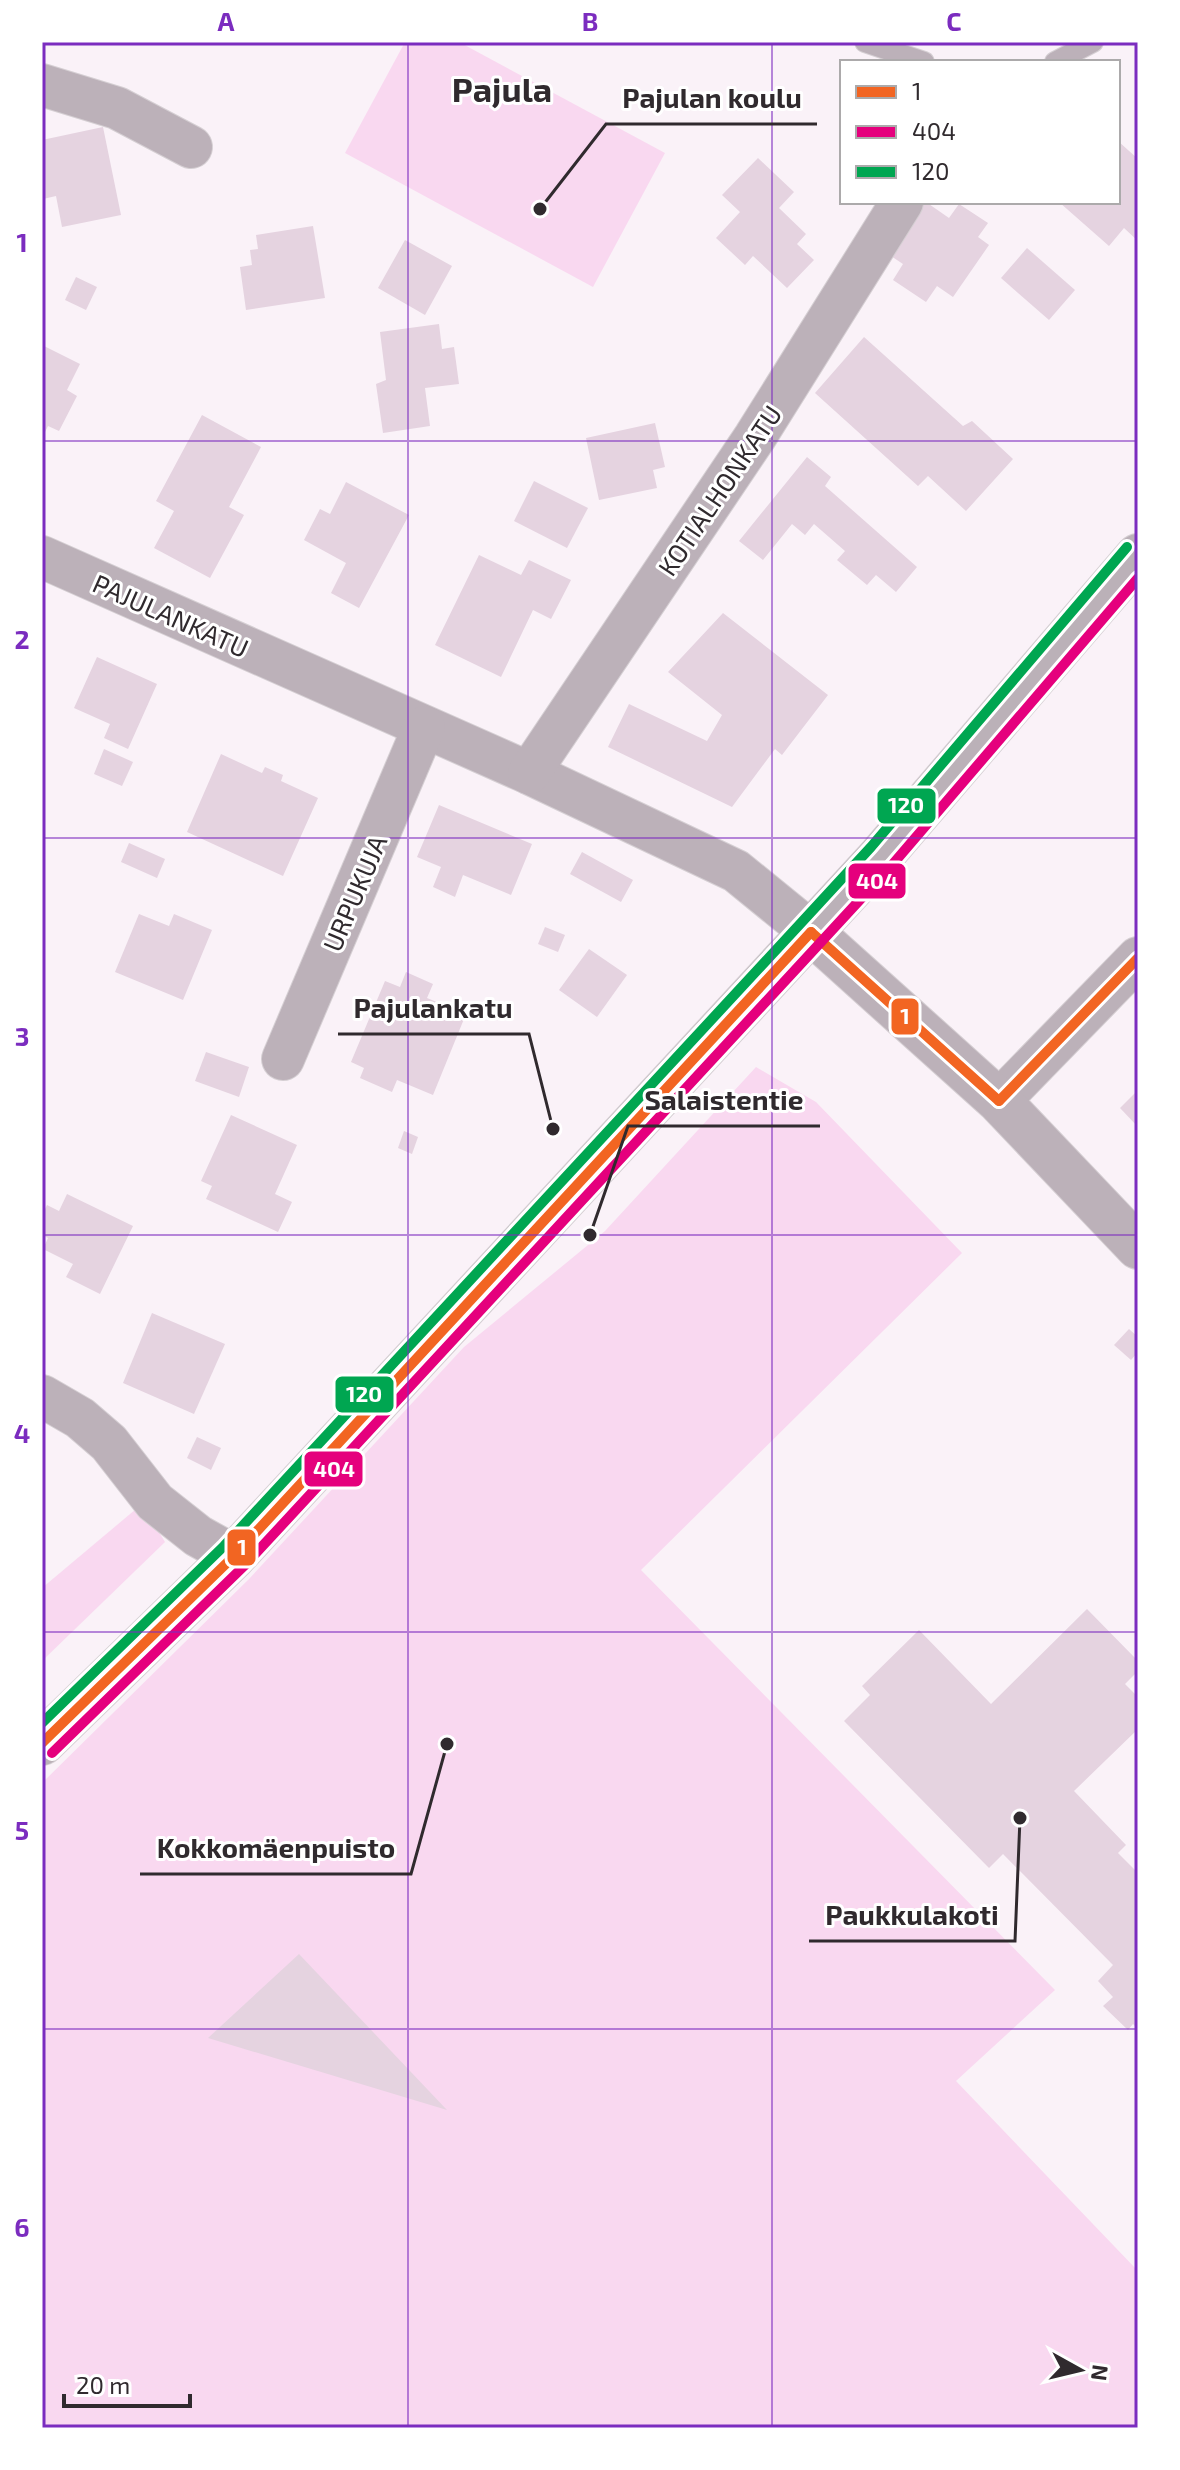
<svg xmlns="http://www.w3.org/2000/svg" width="1180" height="2470" font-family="'Exo 2',sans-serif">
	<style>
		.green { fill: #f9d8f0 }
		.building { fill: #e5d3e0 }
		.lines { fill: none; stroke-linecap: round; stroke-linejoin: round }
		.service-casing { stroke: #d5cfd3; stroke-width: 22 }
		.minor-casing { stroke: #d5cfd3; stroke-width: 44 }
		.tertiary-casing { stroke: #d5cfd3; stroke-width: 46 }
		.secondary-casing { stroke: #d5cfd3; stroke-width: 46 }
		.service { stroke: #bcb1b9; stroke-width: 20 }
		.minor { stroke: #bcb1b9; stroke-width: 42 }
		.tertiary { stroke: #bcb1b9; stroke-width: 44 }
		.secondary { stroke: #bbb1b8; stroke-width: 44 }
		.bus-1-casing { stroke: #fff; stroke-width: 16 }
		.bus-2-casing { stroke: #fff; stroke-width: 16 }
		.bus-3-casing { stroke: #fff; stroke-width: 16 }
		.bus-1 { stroke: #f26522; stroke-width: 10 }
		.bus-2 { stroke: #e5007d; stroke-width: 10 }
		.bus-3 { stroke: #00a651; stroke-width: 10 }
		.grid { fill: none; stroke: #7b2cbf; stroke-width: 2; stroke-opacity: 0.55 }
		.labels { text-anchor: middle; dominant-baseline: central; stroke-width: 6; stroke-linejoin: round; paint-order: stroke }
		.street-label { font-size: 26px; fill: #302a2e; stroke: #fff }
		.district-label { font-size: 34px; font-weight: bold; fill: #302a2e; stroke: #fff }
		.leader { fill: none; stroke: #302a2e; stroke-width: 3 }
		.callout-dot { fill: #302a2e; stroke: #fff; stroke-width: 3 }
		.callout-label { font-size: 28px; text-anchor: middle; font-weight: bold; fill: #302a2e; stroke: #fff; stroke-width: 6; stroke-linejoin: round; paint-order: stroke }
		.line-badge { stroke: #fff; stroke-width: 3 }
		.badge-label { font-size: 22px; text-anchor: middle; font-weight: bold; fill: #fff }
		.neatline { fill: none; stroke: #7b2cbf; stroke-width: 3 }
		.grid-label { font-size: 26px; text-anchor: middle; font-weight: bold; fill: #7b2cbf }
	</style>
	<rect width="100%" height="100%" fill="#faf2f8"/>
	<!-- green -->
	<g class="green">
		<path d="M405 42H459L665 153 593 287 345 153Z"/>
		<path d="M756 1067 816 1102 962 1253 641 1570 1055 1990 956 2081 1138 2271V2428H42V1783L249 1579 464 1347 605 1231Z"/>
		<path d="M142 1504 165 1542 42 1661V1588Z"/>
	</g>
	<!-- building -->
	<g class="building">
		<path d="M103 127 121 215 62 227 56 196 43 199 42 140Z"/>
		<path d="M1118 141 1138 159V241L1124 228 1109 246 1059 202H1118Z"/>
		<path d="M758 158 794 192 779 208 806 234 797 244 814 260 787 288 753 256 745 265 716 238 740 212 722 195Z"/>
		<path d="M915 202H926L949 218 959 204 988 223 978 237 989 245 953 297 937 286 926 302 893 280 903 264 882 250Z"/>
		<path d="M313 226 325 298 246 310 240 267 252 265 250 250 258 249 256 235Z"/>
		<path d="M405 240 452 266 425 315 378 288Z"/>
		<path d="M1027 248 1075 290 1049 320 1001 278Z"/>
		<path d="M76 277 97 287 86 310 65 300Z"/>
		<path d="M439 324 442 349 454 347 459 384 425 388 430 426 383 433 376 384 386 380 380 332Z"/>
		<path d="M864 337 963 426 972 421 1013 459 966 511 928 476 918 486 815 393Z"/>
		<path d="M42 345 80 364 67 390 77 396 59 431 48 426 42 438Z"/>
		<path d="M202 415 261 447 229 507 244 515 210 578 154 548 174 511 156 501Z"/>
		<path d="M655 423 665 467 653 470 657 488 599 500 586 438Z"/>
		<path d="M807 457 831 477 825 486 917 567 896 592 876 575 867 585 837 560 845 551 814 524 805 535 792 524 763 560 739 541Z"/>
		<path d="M534 481 588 508 567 548 514 521Z"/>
		<path d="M346 482 409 515 359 608 331 593 346 563 304 540 320 509 330 514Z"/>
		<path d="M479 555 521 575 529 560 571 580 551 619 533 610 501 677 435 645Z"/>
		<path d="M723 613 828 695 782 755 775 749 732 807 608 747 629 704 707 741 722 715 668 672Z"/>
		<path d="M97 657 157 684 128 749 104 738 110 724 74 708Z"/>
		<path d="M104 749 133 762 122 786 94 774Z"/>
		<path d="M221 754 262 773 265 767 283 775 281 781 318 798 283 876 187 832Z"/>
		<path d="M439 805 532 844 511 895 463 875 455 897 433 887 441 867 417 857Z"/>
		<path d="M129 843 165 859 157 878 121 862Z"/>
		<path d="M582 852 633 880 621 902 570 874Z"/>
		<path d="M139 914 169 926 174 914 212 930 183 1000 115 972Z"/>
		<path d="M545 927 565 935 558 952 538 944Z"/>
		<path d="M589 949 627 975 597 1017 559 990Z"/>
		<path d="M406 972 433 984 427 998 466 1014 433 1095 397 1080 392 1092 360 1078 364 1068 351 1062 385 981 400 987Z"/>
		<path d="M206 1052 249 1067 239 1097 195 1081Z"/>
		<path d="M1138 1090V1127L1120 1108Z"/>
		<path d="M231 1115 297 1145 275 1194 292 1202 278 1232 206 1199 212 1186 201 1181Z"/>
		<path d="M404 1131 418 1137 412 1154 398 1148Z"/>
		<path d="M67 1194 133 1226 100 1294 66 1277 73 1264 43 1249 48 1238 42 1235V1215L47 1205 59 1211Z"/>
		<path d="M152 1313 225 1344 194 1414 123 1383Z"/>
		<path d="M1129 1329 1138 1337V1352L1131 1360 1114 1345Z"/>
		<path d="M197 1437 221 1448 211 1470 187 1458Z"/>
		<path d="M1087 1609 1138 1661V1671L1125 1684 1138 1697V1729L1074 1791 1126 1845 1118 1853 1138 1873V2029L1133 2024 1128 2030 1103 2006 1113 1997 1098 1981 1113 1965 1003 1854 989 1868 844 1721 870 1695 862 1686 919 1630 991 1704Z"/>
		<path d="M299 1954 447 2110 208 2038Z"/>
	</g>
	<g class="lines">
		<!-- service casing -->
		<g class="service-casing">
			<g id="service">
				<path d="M865 42 924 62"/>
				<path d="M1055 62 1093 42"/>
			</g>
		</g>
		<!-- minor casing -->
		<g class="minor-casing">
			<g id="minor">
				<path d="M42 85 117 108 191 147"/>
				<path d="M42 557 529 773 736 871 811 932"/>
				<path d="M529 773 755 437 902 202"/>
				<path d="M283 1059 424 727"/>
				<path d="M999 1101 1138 958"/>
				<path d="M42 1396 80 1418 109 1443 155 1502 198 1536 234 1556"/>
			</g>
		</g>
		<!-- tertiary casing -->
		<g class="tertiary-casing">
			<path id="tertiary" d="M811 932 999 1101 1138 1247"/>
		</g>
		<!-- secondary casing -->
		<g class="secondary-casing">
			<path id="secondary" d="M42 1743 234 1556 811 932 881 856 1138 556"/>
		</g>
		<!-- service -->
		<use href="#service" class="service"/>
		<!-- minor -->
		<use href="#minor" class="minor"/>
		<!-- tertiary -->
		<use href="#tertiary" class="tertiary"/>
		<!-- secondary -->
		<use href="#secondary" class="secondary"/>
		<!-- bus-1 casing -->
		<g class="bus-1-casing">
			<g id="bus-1">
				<path d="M811 932 999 1101"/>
				<path d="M999 1101 1138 958"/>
				<path d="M42 1743 234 1556 811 932"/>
			</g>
		</g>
		<!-- bus-2 casing -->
		<g class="bus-2-casing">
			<path id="bus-2" d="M52 1753 244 1566 821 942 892 865 1138 578"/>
		</g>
		<!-- bus-3 casing -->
		<g class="bus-3-casing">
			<path id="bus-3" d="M42 1723 224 1546 801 923 871 847 1127 547"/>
		</g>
		<!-- bus-1 -->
		<use href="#bus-1" class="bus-1"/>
		<!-- bus-2 -->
		<use href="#bus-2" class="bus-2"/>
		<!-- bus-3 -->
		<use href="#bus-3" class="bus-3"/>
	</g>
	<!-- grid -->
	<path class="grid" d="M408 42V2428M772 42V2428M42 441H1138M42 838H1138M42 1235H1138M42 1632H1138M42 2029H1138"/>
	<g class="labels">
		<!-- street labels -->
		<g class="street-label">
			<text transform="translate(719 490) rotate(-56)">KOTIALHONKATU</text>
			<text transform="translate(171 615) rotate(24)">PAJULANKATU</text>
			<text transform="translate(354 893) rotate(-67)">URPUKUJA</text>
		</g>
		<!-- district labels -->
		<g class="district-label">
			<text x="502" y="88">Pajula</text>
		</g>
	</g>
	<!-- callouts -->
	<path class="leader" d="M540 209L606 124H817M553 1129L529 1034H338M590 1235L628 1126H820M447 1744L411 1874H140M1020 1818L1015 1941H809"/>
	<g class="callout-dot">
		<circle cx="540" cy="209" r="8"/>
		<circle cx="553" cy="1129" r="8"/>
		<circle cx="590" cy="1235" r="8"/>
		<circle cx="447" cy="1744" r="8"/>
		<circle cx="1020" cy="1818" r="8"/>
	</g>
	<g class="callout-label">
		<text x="712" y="108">Pajulan koulu</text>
		<text x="433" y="1018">Pajulankatu</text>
		<text x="724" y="1110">Salaistentie</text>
		<text x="276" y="1858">Kokkomäenpuisto</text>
		<text x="912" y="1925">Paukkulakoti</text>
	</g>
	<g class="line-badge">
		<rect x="876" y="787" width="61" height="38" rx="8" fill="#00a651"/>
		<rect x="847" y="862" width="60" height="38" rx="8" fill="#e5007d"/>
		<rect x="890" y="997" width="30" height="39" rx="8" fill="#f26522"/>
		<rect x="334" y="1375" width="61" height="39" rx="8" fill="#00a651"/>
		<rect x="303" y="1450" width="61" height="38" rx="8" fill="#e5007d"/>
		<rect x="226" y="1528" width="31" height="39" rx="8" fill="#f26522"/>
	</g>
	<g class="badge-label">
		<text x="906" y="813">120</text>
		<text x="877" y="889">404</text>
		<text x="905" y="1024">1</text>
		<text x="364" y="1402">120</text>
		<text x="334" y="1477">404</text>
		<text x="242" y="1555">1</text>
	</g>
	<!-- border -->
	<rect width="1180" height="2470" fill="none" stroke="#ffffff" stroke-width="88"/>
	<!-- legend -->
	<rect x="840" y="60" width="280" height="144" fill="#ffffff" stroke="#acaaab" stroke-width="2"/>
	<rect x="856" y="86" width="40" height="12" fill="#f26522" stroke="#acaaab" stroke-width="2"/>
	<text x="912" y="100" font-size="24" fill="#302a2e">1</text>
	<rect x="856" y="126" width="40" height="12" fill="#e5007d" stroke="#acaaab" stroke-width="2"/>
	<text x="912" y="140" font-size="24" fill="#302a2e">404</text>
	<rect x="856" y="166" width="40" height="12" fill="#00a651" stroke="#acaaab" stroke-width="2"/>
	<text x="912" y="180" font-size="24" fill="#302a2e">120</text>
	<!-- north arrow -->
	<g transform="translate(1080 2370) rotate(98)" stroke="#ffffff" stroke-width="6" paint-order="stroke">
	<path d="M0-6L14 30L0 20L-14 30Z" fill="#302a2e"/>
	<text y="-12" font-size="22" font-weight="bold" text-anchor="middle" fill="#302a2e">N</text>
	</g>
	<!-- scale -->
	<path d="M64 2394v12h126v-12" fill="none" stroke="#302a2e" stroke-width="4"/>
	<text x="76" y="2394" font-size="24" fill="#302a2e" stroke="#ffffff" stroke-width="6" paint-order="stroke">20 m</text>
	<rect x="44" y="44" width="1092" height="2382" class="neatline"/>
	<g class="grid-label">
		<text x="226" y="31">A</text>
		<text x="590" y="31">B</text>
		<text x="954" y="31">C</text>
		<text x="22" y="252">1</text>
		<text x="22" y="649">2</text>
		<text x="22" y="1046">3</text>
		<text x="22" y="1443">4</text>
		<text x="22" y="1840">5</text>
		<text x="22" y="2237">6</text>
	</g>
</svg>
